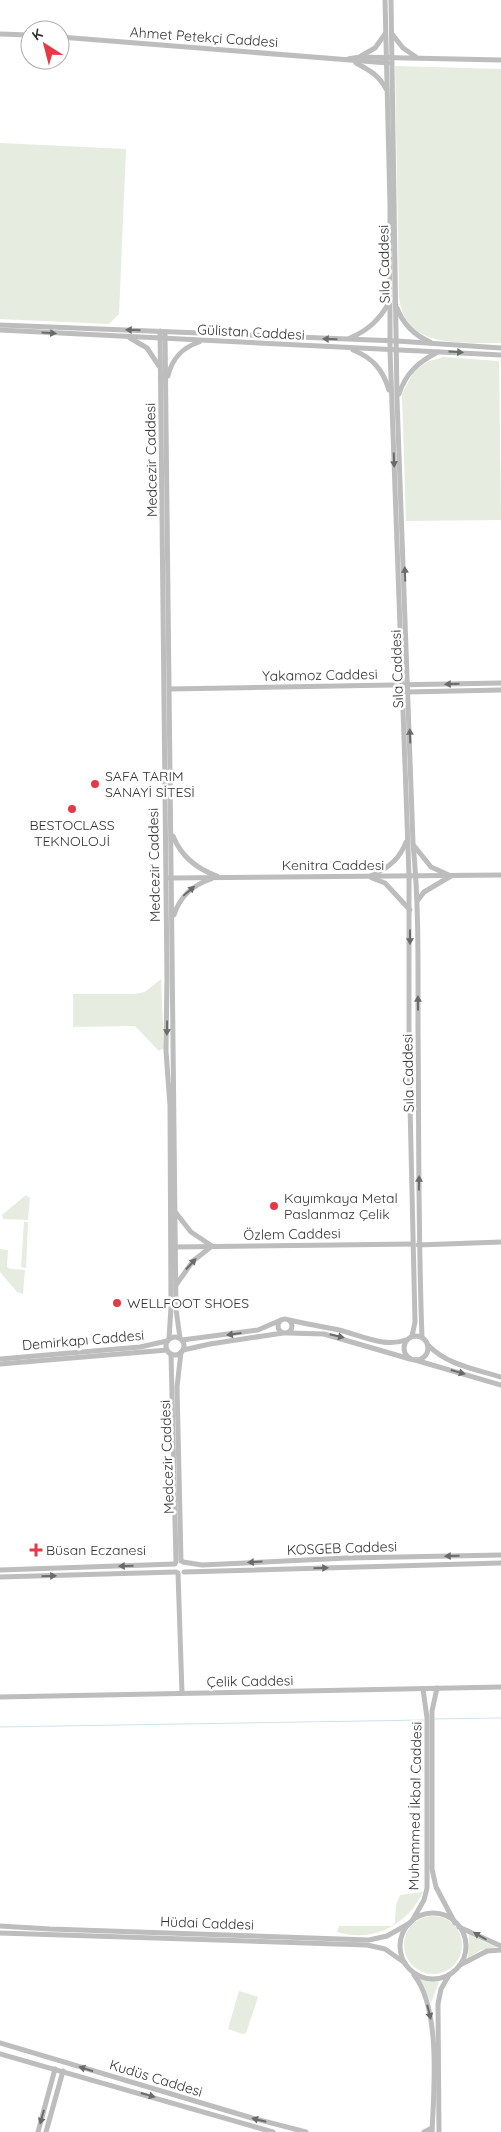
<svg xmlns="http://www.w3.org/2000/svg" width="501" height="2132" font-family="Quicksand,sans-serif">
	<style>
		.green { fill: #e6ecdf }
		.lines { fill: none; stroke-linecap: round; stroke-linejoin: round }
		.stream { stroke: #cfe2ee; stroke-width: 1 }
		.secondary { stroke: #bdbdbd; stroke-width: 5 }
		.oneway { fill: #6a6a6a }
		.poi-dot { fill: #e63946; stroke: #fff; stroke-width: 2 }
		.labels { text-anchor: middle; dominant-baseline: central; stroke-width: 5; stroke-linejoin: round; paint-order: stroke }
		.street-label { font-size: 14px; fill: #333; stroke: #fff }
		.poi-label { font-size: 14px; fill: #333; stroke: #fff; text-anchor: start }
	</style>
	<rect width="100%" height="100%" fill="#fff"/>
	<!-- green -->
	<g class="green">
		<path d="M395 66 501 69V343C462 342 405 350 399 297Z"/>
		<path d="M0 143 126 149 119 314 109 324 0 319Z"/>
		<path d="M443 357 499 361 501 520 406 521 402 394 414 371 427 362Z"/>
		<path d="M161 979 164 1048 159 1051 135 1026 73 1027V994H135L145 992Z"/>
		<path d="M26 1195 30 1198 28 1220 3 1219 2 1215Z"/>
		<path d="M24 1222H28L26 1268 21 1267Z"/>
		<path d="M0 1249 8 1250 7 1267 10 1269 25 1270 23 1294 17 1292 0 1272Z"/>
		<path d="M423 1892C407 1925 374 1943 337 1932L339 1926H392L395 1923 396 1905 400 1895Z"/>
		<circle cx="433" cy="1945" r="29"/>
		<path d="M469 1933 482 1941 497 1947 481 1950 468 1958Z"/>
		<path d="M418 1977 429 1980 440 1979 431 2003Z"/>
		<path d="M239 1991 258 1997 246 2033 243 2034 228 2029Z"/>
	</g>
	<g class="lines">
		<!-- stream -->
		<g class="stream">
			<path d="M433 1719 501 1718"/>
			<path d="M0 1727 424 1720"/>
		</g>
		<!-- secondary -->
		<g class="secondary">
			<path d="M385 0 390 206V350L409 876V1062L415 1322 412 1336"/>
			<path d="M391 0 397 399 413 843C419 904 418 964 418 1025 419 1129 418 1233 422 1337"/>
			<path d="M0 34 30 35"/>
			<path d="M392 34 403 48 416 57"/>
			<path d="M60 37 388 63"/>
			<path d="M361 56 375 48 385 34"/>
			<path d="M348 59 360 57 501 60"/>
			<path d="M356 63C369 70 379 75 386 89"/>
			<path d="M397 308C403 324 414 335 430 342"/>
			<path d="M0 325 397 341 501 348"/>
			<path d="M0 330 501 355"/>
			<path d="M160 331 167 978 166 1051 170 1106 171 1307 169 1339"/>
			<path d="M165 332 176 1309 180 1338"/>
			<path d="M130 338 147 348 159 366"/>
			<path d="M350 338C369 330 380 319 390 301"/>
			<path d="M353 350C373 358 383 370 389 390"/>
			<path d="M168 376C172 358 182 348 199 342"/>
			<path d="M399 394C406 373 418 362 438 352"/>
			<path d="M170 689 501 683"/>
			<path d="M407 692 501 690"/>
			<path d="M173 836C181 856 197 869 217 876"/>
			<path d="M415 847 431 867 451 876 424 892 418 900"/>
			<path d="M372 875C387 869 400 859 406 842"/>
			<path d="M169 878 501 875"/>
			<path d="M372 878 385 883 410 910"/>
			<path d="M174 915C180 896 193 885 211 879"/>
			<path d="M176 1213 191 1232 212 1246 193 1261 176 1285"/>
			<path d="M418 1245 501 1242"/>
			<path d="M173 1247 413 1244"/>
			<circle cx="285" cy="1326" r="7"/>
			<path d="M289 1320C305 1324 322 1326 339 1330 360 1335 384 1348 406 1340"/>
			<path d="M288 1333 324 1334 410 1359"/>
			<circle cx="416" cy="1348" r="12"/>
			<circle cx="175" cy="1346" r="9"/>
			<path d="M182 1340 258 1330 281 1320"/>
			<path d="M428 1345C447 1365 475 1369 501 1377"/>
			<path d="M183 1350 210 1344 283 1333"/>
			<path d="M181 1352 177 1387 181 1561"/>
			<path d="M171 1354 176 1562"/>
			<path d="M0 1359 140 1347 167 1341"/>
			<path d="M415 1360 501 1385"/>
			<path d="M0 1364 167 1350"/>
			<path d="M183 1562 202 1565 347 1558 501 1555"/>
			<path d="M0 1570 175 1564"/>
			<path d="M184 1572 501 1563"/>
			<path d="M178 1573 182 1693"/>
			<path d="M0 1577 176 1572"/>
			<path d="M437 1688 432 1711V1869L436 1887 455 1923"/>
			<path d="M0 1697 501 1687"/>
			<circle cx="433" cy="1946" r="33"/>
			<path d="M412 1921 424 1900 427 1888V1718L423 1689"/>
			<path d="M0 1926 50 1929 369 1940 387 1936 410 1923"/>
			<path d="M459 1927 501 1946"/>
			<path d="M0 1933 367 1945 385 1949 405 1963"/>
			<path d="M460 1965 487 1951 501 1950"/>
			<path d="M414 1975C441 2009 434 2089 432 2132"/>
			<path d="M0 2043 252 2118 306 2132"/>
			<path d="M0 2054 273 2132"/>
			<path d="M38 2132 55 2069"/>
			<path d="M46 2132 63 2071"/>
			<path d="M424 2132 432 2128"/>
			<path d="M439 2132 438 2004 441 1989 449 1975"/>
		</g>
	</g>
	<!-- one-way arrows -->
	<defs><path id="oneway-solid" d="M-6-.8H1V-3.2L6.5 0L1 3.2V.8H-6Z" transform="scale(1.25)"/></defs>
	<g class="oneway">
		<use href="#oneway-solid" transform="translate(133 330) rotate(-178)"/>
		<use href="#oneway-solid" transform="translate(49 333) rotate(3)"/>
		<use href="#oneway-solid" transform="translate(330 339) rotate(-178)"/>
		<use href="#oneway-solid" transform="translate(456 352) rotate(3)"/>
		<use href="#oneway-solid" transform="translate(394 460) rotate(88)"/>
		<use href="#oneway-solid" transform="translate(405 574) rotate(-92)"/>
		<use href="#oneway-solid" transform="translate(452 684) rotate(179)"/>
		<use href="#oneway-solid" transform="translate(410 736) rotate(-92)"/>
		<use href="#oneway-solid" transform="translate(189 891) rotate(-40)"/>
		<use href="#oneway-solid" transform="translate(410 937) rotate(90)"/>
		<use href="#oneway-solid" transform="translate(418 1003) rotate(-90)"/>
		<use href="#oneway-solid" transform="translate(167 1028) rotate(91)"/>
		<use href="#oneway-solid" transform="translate(419 1183) rotate(-89)"/>
		<use href="#oneway-solid" transform="translate(191 1264) rotate(-47)"/>
		<use href="#oneway-solid" transform="translate(234 1334) rotate(172)"/>
		<use href="#oneway-solid" transform="translate(337 1336) rotate(13)"/>
		<use href="#oneway-solid" transform="translate(458 1372) rotate(16)"/>
		<use href="#oneway-solid" transform="translate(452 1556) rotate(179)"/>
		<use href="#oneway-solid" transform="translate(255 1562) rotate(177)"/>
		<use href="#oneway-solid" transform="translate(126 1566) rotate(178)"/>
		<use href="#oneway-solid" transform="translate(321 1568) rotate(-2)"/>
		<use href="#oneway-solid" transform="translate(49 1576) rotate(-1)"/>
		<use href="#oneway-solid" transform="translate(480 1936) rotate(-150)"/>
		<use href="#oneway-solid" transform="translate(429 2012) rotate(76)"/>
		<use href="#oneway-solid" transform="translate(86 2069) rotate(-163)"/>
		<use href="#oneway-solid" transform="translate(148 2095) rotate(16)"/>
		<use href="#oneway-solid" transform="translate(42 2117) rotate(105)"/>
		<use href="#oneway-solid" transform="translate(259 2120) rotate(-166)"/>
	</g>
	<!-- markers -->
	<g class="poi-dot">
		<circle cx="95" cy="784" r="5"/>
		<circle cx="72" cy="809" r="5"/>
		<circle cx="274" cy="1206" r="5"/>
		<circle cx="117" cy="1303" r="5"/>
		<path d="M33.5 1542.5h5v5h5v5h-5v5h-5v-5h-5v-5h5z"/>
	</g>
	<g class="labels">
		<!-- street labels -->
		<g class="street-label">
			<text transform="translate(204 37) rotate(4)">Ahmet Petekçi Caddesi</text>
			<text transform="translate(384 264) rotate(-91)">Sıla Caddesi</text>
			<text transform="translate(251 332) rotate(3)">Gülistan Caddesi</text>
			<text transform="translate(151 460) rotate(-91)">Medcezir Caddesi</text>
			<text transform="translate(397 669) rotate(-92)">Sıla Caddesi</text>
			<text transform="translate(320 675) rotate(-1)">Yakamoz Caddesi</text>
			<text transform="translate(154 865) rotate(-91)">Medcezir Caddesi</text>
			<text x="333" y="865">Kenitra Caddesi</text>
			<text transform="translate(408 1073) rotate(-91)">Sıla Caddesi</text>
			<text transform="translate(292 1234) rotate(-1)">Özlem Caddesi</text>
			<text transform="translate(83 1340) rotate(-5)">Demirkapı Caddesi</text>
			<text transform="translate(167 1457) rotate(-92)">Medcezir Caddesi</text>
			<text transform="translate(342 1548) rotate(-2)">KOSGEB Caddesi</text>
			<text transform="translate(250 1681) rotate(-1)">Çelik Caddesi</text>
			<text transform="translate(415 1806) rotate(-89)">Muhammed İkbal Caddesi</text>
			<text transform="translate(207 1923) rotate(2)">Hüdai Caddesi</text>
			<text transform="translate(156 2078) rotate(17)">Kudüs Caddesi</text>
		</g>
		<!-- poi labels -->
		<g class="poi-label">
			<text x="105" y="776">SAFA TARIM<tspan x="105" dy="16">SANAYİ SİTESİ</tspan></text>
			<text x="72" y="825" text-anchor="middle">BESTOCLASS<tspan x="72" dy="16">TEKNOLOJİ</tspan></text>
			<text x="284" y="1198">Kayımkaya Metal<tspan x="284" dy="16">Paslanmaz Çelik</tspan></text>
			<text x="127" y="1303">WELLFOOT SHOES</text>
			<text x="46" y="1550">Büsan Eczanesi</text>
		</g>
	</g>
	<!-- north arrow -->
	<g transform="translate(45 45) rotate(324)"><circle r="24" fill="#ffffff" stroke="#adadad"/>
	<path d="M0-4L9 19L0 12L-9 19Z" fill="#e63946"/>
	<text y="-8" font-size="14" font-weight="bold" text-anchor="middle" fill="#333333">K</text>
	</g>
</svg>
